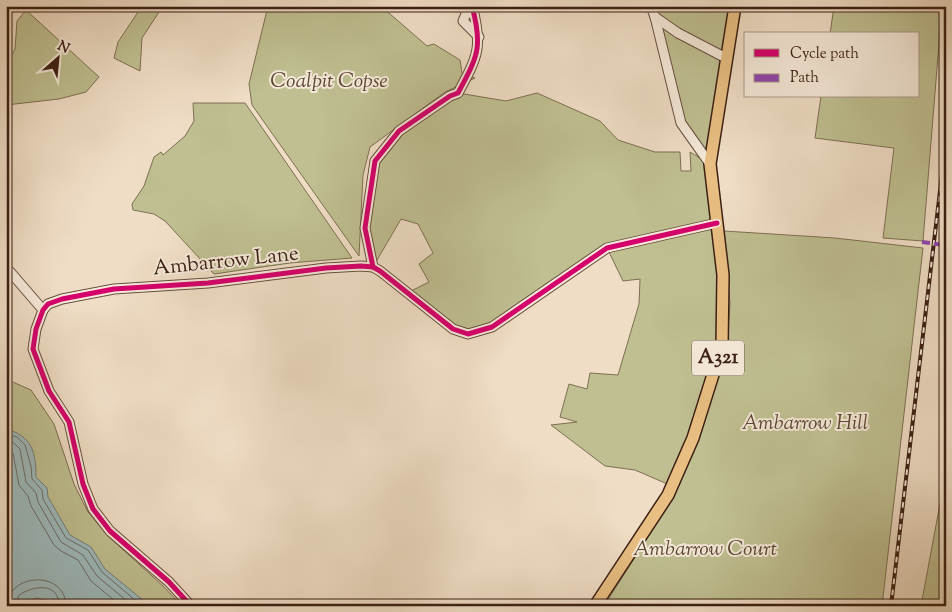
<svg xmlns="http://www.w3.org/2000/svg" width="952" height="612" font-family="'Sorts Mill Goudy',serif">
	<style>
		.green { fill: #bfbf91; stroke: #7d6f52 }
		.water { fill: #9dbabd; stroke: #767c79 }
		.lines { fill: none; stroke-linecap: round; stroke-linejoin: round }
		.shore { stroke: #6c6c68; stroke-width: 1 }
		.minor-casing { stroke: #684e40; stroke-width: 11 }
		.major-casing { stroke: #3b1f13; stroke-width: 14 }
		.minor { stroke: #f5e9d9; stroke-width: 9 }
		.major { stroke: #e8be82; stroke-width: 11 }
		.rail-casing { stroke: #3b1f13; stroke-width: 4 }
		.rail { stroke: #f5e9d9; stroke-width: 2; stroke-dasharray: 5.5; stroke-linecap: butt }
		.quiet { stroke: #8e44ad; stroke-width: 4; stroke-dasharray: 8 4; stroke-linecap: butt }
		.cycleway-casing { stroke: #f5e9d9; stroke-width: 8 }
		.cycleway { stroke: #d6006c; stroke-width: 5 }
		.labels { text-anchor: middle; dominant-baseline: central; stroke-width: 4; stroke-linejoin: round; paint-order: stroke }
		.shield { fill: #f5e9d9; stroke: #735c4e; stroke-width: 1 }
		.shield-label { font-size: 20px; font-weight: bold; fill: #3b1f13 }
		.park-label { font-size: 21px; font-style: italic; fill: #5c4732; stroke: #f5e9d9 }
		.street-label { font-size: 21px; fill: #3b1f13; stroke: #f5e9d9 }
	</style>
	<rect width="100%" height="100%" fill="#efddc5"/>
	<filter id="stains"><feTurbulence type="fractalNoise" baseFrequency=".004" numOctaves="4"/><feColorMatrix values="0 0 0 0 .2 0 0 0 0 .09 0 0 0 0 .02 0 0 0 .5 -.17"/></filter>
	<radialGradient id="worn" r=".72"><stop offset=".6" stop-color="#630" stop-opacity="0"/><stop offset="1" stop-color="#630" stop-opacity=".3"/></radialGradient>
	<!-- green -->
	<g class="green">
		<path d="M142 6H163L142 38 140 71 114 58 118 42Z"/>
		<path d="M268 6 382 7 427 46 434 44 460 60 462 73 475 78 445 92 370 147 363 175 359 256 252 105 249 84Z"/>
		<path d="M651 6H735L710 164 722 346 672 486 635 470 605 466 551 425 577 422 560 417 569 384 587 389 590 373 618 375 639 304 640 279 623 281 607 248 492 327 468 334 407 293 429 282 419 264 433 253 418 224 401 219 373 267 365 228 375 161 399 131 458 93 506 101 537 93 600 121 618 140 655 152H680L681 171H691L690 152 709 163 681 123Z"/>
		<path d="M834 6H942L923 241 883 238 894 148 815 138 821 96H918V34H830Z"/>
		<path d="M26 10 99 77 86 92 59 99 6 105V66L15 49 17 21Z"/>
		<path d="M193 103H245L352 258 290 263 214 274 165 221 154 214 133 210 132 204 144 186 154 157 161 152 163 155 185 136 194 121Z"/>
		<path d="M724 231 835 238 923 248 882 606H604L656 524 678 482 727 346 730 303Z"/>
		<path d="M6 379 31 390 54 424 74 484 88 512 107 535 164 587 182 606H6Z"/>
		<path d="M946 482V606H921L942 493Z"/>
	</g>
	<!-- water -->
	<path class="water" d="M6 429C32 436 36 452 36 477L47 488 48 497 70 535 91 547 105 569 150 606H47L45 600 36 598 23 606H6Z"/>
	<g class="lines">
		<!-- shore -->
		<g class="shore">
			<path d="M6 434 17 437 25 445 31 466 32 479 42 490 43 499 66 538 88 550 102 572 142 606"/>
			<path d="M6 441 14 443 20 449 26 482 36 493 38 502 61 542 83 555 97 576 133 606"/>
			<path d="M6 448 13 453 19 485 28 496 31 506 54 545 61 551 78 560 91 581 121 606"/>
			<path d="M7 606C8 572 66 570 66 606"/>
			<path d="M15 606 19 595C33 586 59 581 59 606"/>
		</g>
		<!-- minor casing -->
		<g class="minor-casing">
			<g id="minor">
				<path d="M651 6 655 17 678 33 726 58"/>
				<path d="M474 12 466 14 463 21 479 37"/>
				<path d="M655 17 681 123 710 164"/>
				<path d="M6 267 43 310"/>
				<path d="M373 267 365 228 375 161 399 131 450 96 458 93C478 56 483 47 472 6"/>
				<path d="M191 606 169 582 110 531 93 509 83 484 69 422 49 391 33 349 36 329 43 310 48 304 62 299 114 289 208 283 326 268 361 266 373 267 380 271 453 329 468 334 492 327 607 248 717 223"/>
			</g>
		</g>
		<!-- major casing -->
		<g class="major-casing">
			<path id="major" d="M595 606 668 495 693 438 722 346 723 275 710 164 735 6"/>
		</g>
		<!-- minor -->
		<use href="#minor" class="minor"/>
		<!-- major -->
		<use href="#major" class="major"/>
		<!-- rail casing -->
		<g class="rail-casing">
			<path id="rail" d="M891 606 946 140"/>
		</g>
		<!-- rail -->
		<use href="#rail" class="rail"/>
		<!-- quiet -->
		<path class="quiet" d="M922 242 944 245"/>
		<!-- cycleway casing -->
		<g class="cycleway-casing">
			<g id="cycleway">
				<path d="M373 267 365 228 375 161 399 131 450 96 458 93C478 56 483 47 472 6"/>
				<path d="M191 606 169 582 110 531 93 509 83 484 69 422 49 391 33 349 36 329 43 310 48 304 62 299 114 289 208 283 326 268 361 266 373 267 380 271 453 329 468 334 492 327 607 248 717 223"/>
			</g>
		</g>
		<!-- cycleway -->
		<use href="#cycleway" class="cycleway"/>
	</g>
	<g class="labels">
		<!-- shield labels -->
		<rect class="shield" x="692" y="340.5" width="52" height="35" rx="4"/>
		<g class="shield-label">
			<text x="718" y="358">A321</text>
		</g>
		<!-- park labels -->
		<g class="park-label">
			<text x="329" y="82">Coalpit Copse</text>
			<text x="805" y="424">Ambarrow Hill</text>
			<text x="705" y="550">Ambarrow Court</text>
		</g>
		<!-- street labels -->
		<g class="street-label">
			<text transform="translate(226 262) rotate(-6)">Ambarrow Lane</text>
		</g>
	</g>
	<!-- margin -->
	<rect width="952" height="612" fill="none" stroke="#efddc5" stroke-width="25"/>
	<rect x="8" y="8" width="937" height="597" fill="none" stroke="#3b1f13" stroke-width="2.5"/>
	<rect x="12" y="12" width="927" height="587" fill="none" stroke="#3b1f13"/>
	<!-- legend -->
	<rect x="744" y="32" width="175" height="65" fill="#f5e9d9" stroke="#ab988a"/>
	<rect x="754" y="49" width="25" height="8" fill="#d6006c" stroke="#ab988a"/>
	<text x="790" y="58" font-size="15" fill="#3b1f13">Cycle path</text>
	<rect x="754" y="74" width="25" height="8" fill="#8e44ad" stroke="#ab988a"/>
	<text x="790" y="82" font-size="15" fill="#3b1f13">Path</text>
	<!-- north arrow -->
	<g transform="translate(58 58) rotate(27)" stroke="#f5e9d9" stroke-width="4" paint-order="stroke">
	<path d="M0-4L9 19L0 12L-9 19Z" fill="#3b1f13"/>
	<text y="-8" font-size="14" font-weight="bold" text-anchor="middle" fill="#3b1f13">N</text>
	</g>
	<rect width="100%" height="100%" filter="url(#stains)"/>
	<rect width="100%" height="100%" fill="url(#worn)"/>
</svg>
